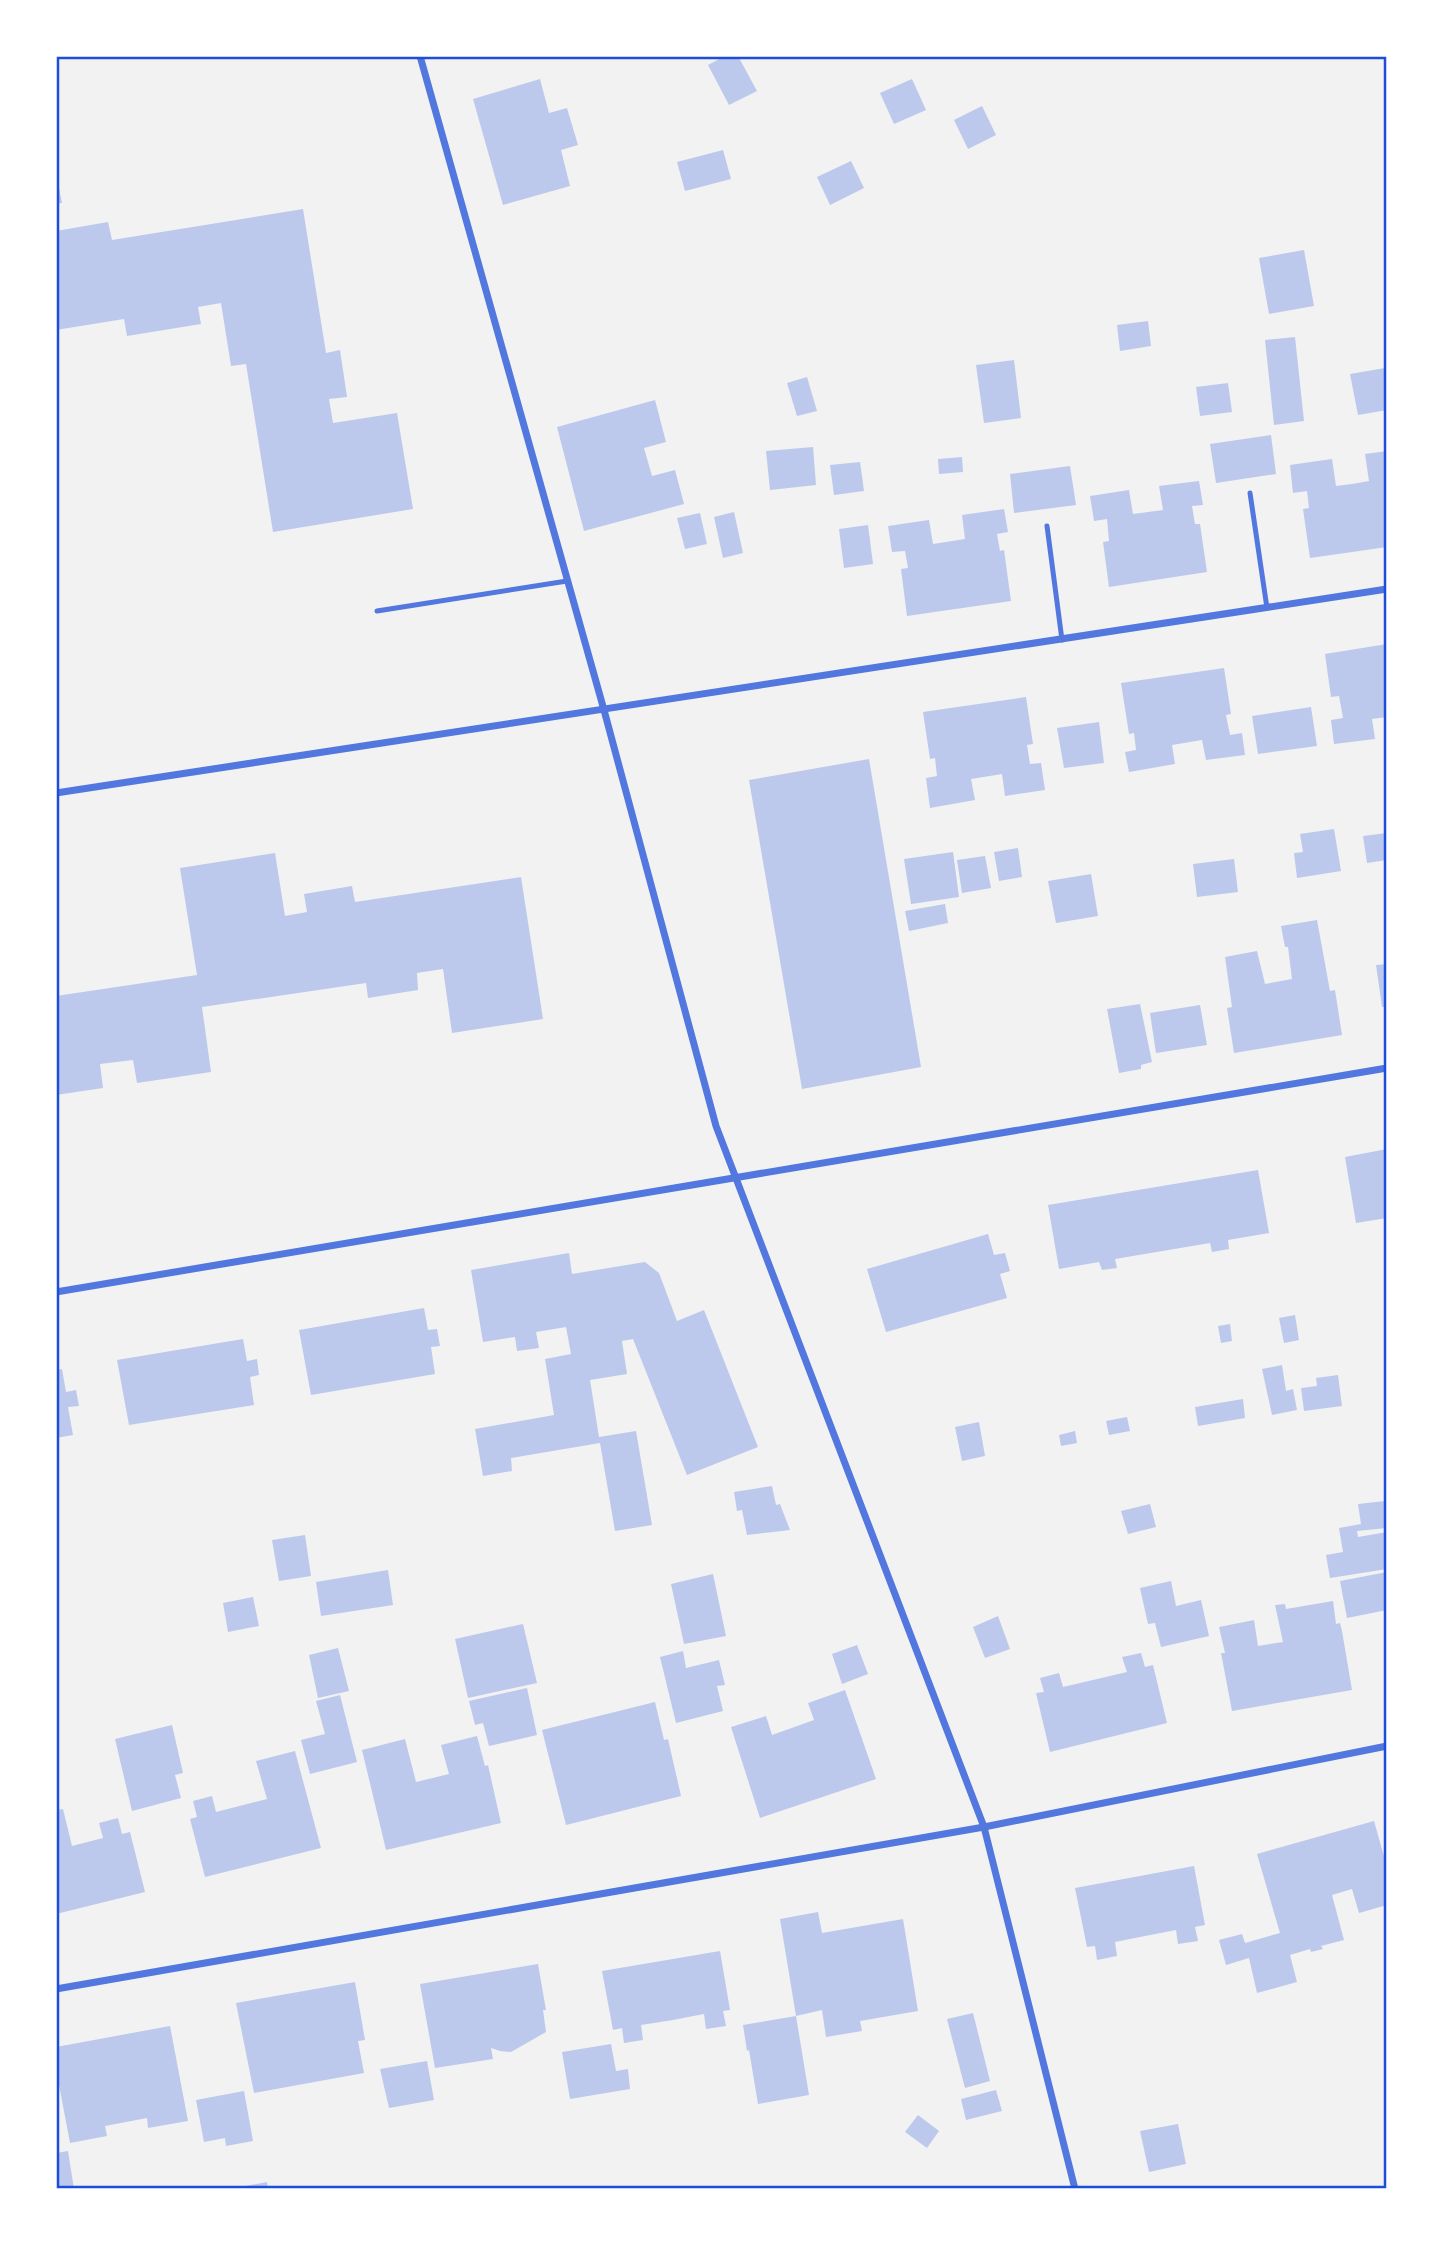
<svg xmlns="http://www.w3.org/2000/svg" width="1443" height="2245" font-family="'Noto Serif',serif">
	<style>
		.building { fill: #bdc9ec }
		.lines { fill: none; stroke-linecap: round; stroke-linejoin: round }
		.service { stroke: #5277de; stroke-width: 5 }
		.minor { stroke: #5277de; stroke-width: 7 }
		.neatline { fill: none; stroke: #1d4ed8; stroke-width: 2.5 }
	</style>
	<rect width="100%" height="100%" fill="#f2f2f2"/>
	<!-- building -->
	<g class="building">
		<path d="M725 56H738L757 91 729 105 708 65Z"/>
		<path d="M540 79 549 113 567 108 578 145 561 150 570 186 503 205 473 99Z"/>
		<path d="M912 79 926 110 894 124 880 93Z"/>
		<path d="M982 106 996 135 968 149 954 120Z"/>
		<path d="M723 150 731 179 685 191 677 162Z"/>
		<path d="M851 161 864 188 830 205 817 177Z"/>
		<path d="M56 172 62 203 56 204Z"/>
		<path d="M303 209 326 353 340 350 347 397 329 399 333 423 397 413 413 509 273 532 246 364 231 366 221 303 198 307 201 324 127 336 124 319 56 330V231L108 222 112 240Z"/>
		<path d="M1304 250 1314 306 1269 314 1259 258Z"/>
		<path d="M1148 321 1151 346 1120 351 1117 325Z"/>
		<path d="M1295 337 1304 421 1274 425 1265 340Z"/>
		<path d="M1014 360 1021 418 984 423 976 365Z"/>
		<path d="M1385 368 1387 410 1358 415 1350 374Z"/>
		<path d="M807 377 817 411 797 416 787 383Z"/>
		<path d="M1228 383 1232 412 1200 416 1196 387Z"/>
		<path d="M655 400 666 442 644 448 652 476 675 470 684 504 584 531 557 427Z"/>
		<path d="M1271 435 1276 474 1216 483 1210 444Z"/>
		<path d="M813 447 816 485 770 490 766 451Z"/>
		<path d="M1387 451V547L1310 558 1303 509 1309 508 1307 491 1293 493 1290 465 1332 459 1336 486 1352 484 1369 481 1365 454Z"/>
		<path d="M962 457 963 472 939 474 938 459Z"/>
		<path d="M860 462 864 491 834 495 830 465Z"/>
		<path d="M1070 466 1076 505 1014 513 1010 474Z"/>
		<path d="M1199 481 1203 505 1192 506 1195 524H1200L1207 572 1109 587 1103 542 1109 541 1107 519 1094 521 1090 496 1129 490 1133 514 1163 510 1159 486Z"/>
		<path d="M1004 509 1008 532 997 534 1000 551 1004 550 1011 601 907 616 901 569 908 568 905 551 892 552 888 526 929 520 933 544 965 539 962 515Z"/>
		<path d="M734 512 743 553 723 558 714 517Z"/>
		<path d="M700 513 707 544 685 549 677 518Z"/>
		<path d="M868 525 873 564 844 568 839 529Z"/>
		<path d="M1387 644V717L1372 719 1375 739 1334 744 1331 720 1343 718 1339 696 1331 697 1325 654Z"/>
		<path d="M1224 668 1231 714 1226 715 1230 735 1242 733 1245 755 1206 760 1202 740 1172 745 1175 764 1129 772 1125 752 1136 750 1134 733 1129 734 1121 683Z"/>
		<path d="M1026 697 1033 744 1027 745 1030 764 1041 763 1045 790 1005 796 1002 774 971 779 975 800 930 808 926 778 937 776 935 758 930 759 923 712Z"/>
		<path d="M1311 707 1317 746 1258 754 1252 716Z"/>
		<path d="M1099 722 1104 763 1064 768 1057 728Z"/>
		<path d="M869 759 921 1067 802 1089 749 780Z"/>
		<path d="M1334 829 1341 871 1297 878 1294 853 1303 852 1300 834Z"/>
		<path d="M1387 833V860L1367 863 1363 836Z"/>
		<path d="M1018 848 1022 877 999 881 994 852Z"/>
		<path d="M953 852 959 897 911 904 904 859Z"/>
		<path d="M275 853 285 916 307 912 304 894 352 886 355 902 521 877 543 1019 452 1033 443 969 417 973 418 990 368 998 366 983 202 1007 211 1072 137 1083 133 1060 100 1064 103 1088 56 1095V996L197 975 180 868Z"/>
		<path d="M985 856 991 888 962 893 957 860Z"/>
		<path d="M1234 859 1238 892 1197 897 1193 864Z"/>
		<path d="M1091 874 1098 916 1056 923 1048 881Z"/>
		<path d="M945 904 948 923 909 931 905 911Z"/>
		<path d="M1317 920 1330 991 1335 990 1342 1035 1234 1053 1227 1008 1232 1007 1225 957 1257 951 1265 984 1292 979 1288 947H1285L1281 926Z"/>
		<path d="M1387 964V1007H1382L1376 965Z"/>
		<path d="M1140 1004 1152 1062 1141 1065V1069L1119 1073 1107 1009Z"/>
		<path d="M1200 1005 1207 1045 1156 1053 1150 1013Z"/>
		<path d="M1387 1149V1218L1356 1223 1345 1157Z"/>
		<path d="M1258 1170 1269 1233 1228 1240 1229 1249 1212 1252 1210 1243 1115 1259 1117 1268 1102 1270 1099 1262 1059 1269 1048 1205Z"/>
		<path d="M988 1234 994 1255 1005 1253 1010 1271 1000 1274 1007 1298 886 1332 867 1269Z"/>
		<path d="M569 1253 572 1274 645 1262 659 1273 677 1321 704 1310 758 1447 687 1475 633 1339 622 1341 627 1374 590 1380 599 1437 636 1431 652 1525 615 1531 600 1443 511 1458 512 1471 483 1476 475 1429 554 1415 545 1359 571 1354 566 1327 536 1332 539 1348 517 1351 515 1337 483 1342 471 1270Z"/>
		<path d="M424 1308 428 1330 437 1329 440 1346 431 1347 435 1374 311 1395 299 1330Z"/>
		<path d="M1295 1315 1299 1340 1284 1343 1279 1318Z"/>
		<path d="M1230 1324 1232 1341 1221 1343 1218 1326Z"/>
		<path d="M243 1339 247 1361 257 1359 259 1375 250 1377 254 1405 129 1425 117 1360Z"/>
		<path d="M1282 1365 1286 1391 1293 1389 1297 1410 1272 1415 1262 1369Z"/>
		<path d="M62 1369 66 1392 76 1390 79 1406 68 1407 73 1435 56 1438V1370Z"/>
		<path d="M1338 1375 1342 1406 1304 1411 1301 1388 1317 1386 1316 1378Z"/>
		<path d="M1243 1399 1245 1418 1198 1426 1195 1407Z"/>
		<path d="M1127 1417 1130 1431 1109 1435 1106 1421Z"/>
		<path d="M979 1422 985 1456 962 1461 955 1427Z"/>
		<path d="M1075 1431 1077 1443 1061 1446 1059 1435Z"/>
		<path d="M772 1486 776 1505 780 1504 790 1530 747 1535 742 1510 737 1511 734 1492Z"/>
		<path d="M1385 1501 1387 1528 1357 1531 1358 1537 1387 1532V1569L1330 1578 1326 1555 1343 1552 1339 1528 1361 1524 1358 1504Z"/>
		<path d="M1150 1504 1156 1527 1128 1534 1121 1511Z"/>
		<path d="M305 1535 311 1576 279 1581 272 1540Z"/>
		<path d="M388 1570 393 1605 321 1616 316 1582Z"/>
		<path d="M1387 1572V1610L1347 1618 1340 1581Z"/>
		<path d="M713 1574 726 1636 684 1644 671 1584Z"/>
		<path d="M1171 1581 1176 1606 1201 1600 1209 1636 1161 1647 1155 1623 1148 1624 1140 1588Z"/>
		<path d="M253 1597 259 1626 228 1632 223 1603Z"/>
		<path d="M1333 1601 1336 1624 1340 1623 1342 1631 1352 1690 1232 1711 1221 1653H1225L1219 1627 1254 1620 1258 1646 1283 1642 1275 1605 1285 1604 1286 1609Z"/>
		<path d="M998 1616 1010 1649 985 1658 973 1627Z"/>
		<path d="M523 1624 537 1683 468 1698 455 1639Z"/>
		<path d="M857 1645 868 1674 842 1684 832 1654Z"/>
		<path d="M338 1648 349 1691 318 1698 309 1655Z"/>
		<path d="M683 1651 686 1668 719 1660 725 1685 717 1686 723 1711 676 1723 660 1657Z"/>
		<path d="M1141 1653 1145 1667 1153 1665 1167 1723 1050 1752 1036 1693 1044 1692 1040 1678 1059 1673 1063 1687 1127 1672 1122 1657Z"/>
		<path d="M527 1688 537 1735 489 1746 483 1723 475 1725 469 1701Z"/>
		<path d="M845 1690 876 1779 760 1818 731 1727 766 1716 772 1735 814 1720 808 1703Z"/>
		<path d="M340 1695 357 1762 310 1774 301 1740 325 1734 316 1701Z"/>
		<path d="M655 1702 664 1740 668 1739 681 1796 566 1825 542 1730Z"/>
		<path d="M172 1725 183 1773 175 1775 181 1798 132 1811 115 1739Z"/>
		<path d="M477 1736 485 1766 488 1765 501 1823 386 1850 362 1750 405 1739 416 1782 449 1774 441 1745Z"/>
		<path d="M295 1751 321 1848 205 1877 190 1819 197 1817 193 1801 212 1796 216 1812 267 1799 256 1761Z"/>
		<path d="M63 1809 72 1846 103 1838 99 1823 118 1818 122 1834 130 1832 145 1892 56 1914V1810Z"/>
		<path d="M1374 1821 1387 1867V1905L1359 1913 1352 1889 1332 1895 1344 1940 1321 1946 1323 1949 1311 1952 1310 1949 1290 1955 1297 1982 1257 1993 1249 1958 1226 1965 1219 1940 1242 1934 1245 1943 1280 1933 1257 1854Z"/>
		<path d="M1194 1866 1205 1925 1195 1927 1198 1941 1178 1944 1176 1930 1145 1936 1115 1942 1117 1956 1097 1960 1095 1946 1087 1947 1075 1888Z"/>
		<path d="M818 1912 822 1933 903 1919 918 2011 860 2021 862 2031 826 2037 822 2010 796 2016 809 2095 758 2104 749 2050 747 2051 743 2025 796 2016 780 1919Z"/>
		<path d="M720 1951 730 2010 723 2011 726 2026 706 2029 704 2014 673 2020 641 2025 643 2040 624 2043 622 2028 613 2030 602 1971Z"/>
		<path d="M538 1964 546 2010H543L546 2032 511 2052 500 2051 491 2048 493 2059 435 2068 420 1984Z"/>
		<path d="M355 1982 365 2040 358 2041 364 2073 254 2093 236 2003Z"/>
		<path d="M973 2013 990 2081 965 2088 947 2019Z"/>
		<path d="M170 2026 188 2121 148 2128 147 2118 105 2126 107 2136 70 2143 56 2069V2047Z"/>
		<path d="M611 2044 616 2071 628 2069 630 2089 570 2099 562 2052Z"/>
		<path d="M427 2061 434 2100 389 2108 380 2069Z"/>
		<path d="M996 2090 1002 2111 966 2120 961 2099Z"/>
		<path d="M244 2091 253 2141 226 2146 225 2138 204 2142 196 2100Z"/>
		<path d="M918 2115 939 2131 927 2148 905 2132Z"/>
		<path d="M1178 2124 1186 2164 1149 2172 1140 2131Z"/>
		<path d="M68 2151 74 2189H56V2153Z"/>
		<path d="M267 2182 268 2189H235V2188Z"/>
	</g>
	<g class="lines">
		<!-- service -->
		<g class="service">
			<path d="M1250 493 1267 608"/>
			<path d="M1047 526 1062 640"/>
			<path d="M377 611 567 581"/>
		</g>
		<!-- minor -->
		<g class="minor">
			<path d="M420 56 604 710 716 1126 984 1827 1075 2189"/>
			<path d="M56 793 1387 589"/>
			<path d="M56 1292 1387 1068"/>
			<path d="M56 1989 984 1827 1387 1746"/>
		</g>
	</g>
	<!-- border -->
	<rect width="1443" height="2245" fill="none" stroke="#ffffff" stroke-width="116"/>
	<rect x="58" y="58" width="1327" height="2129" class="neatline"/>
</svg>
